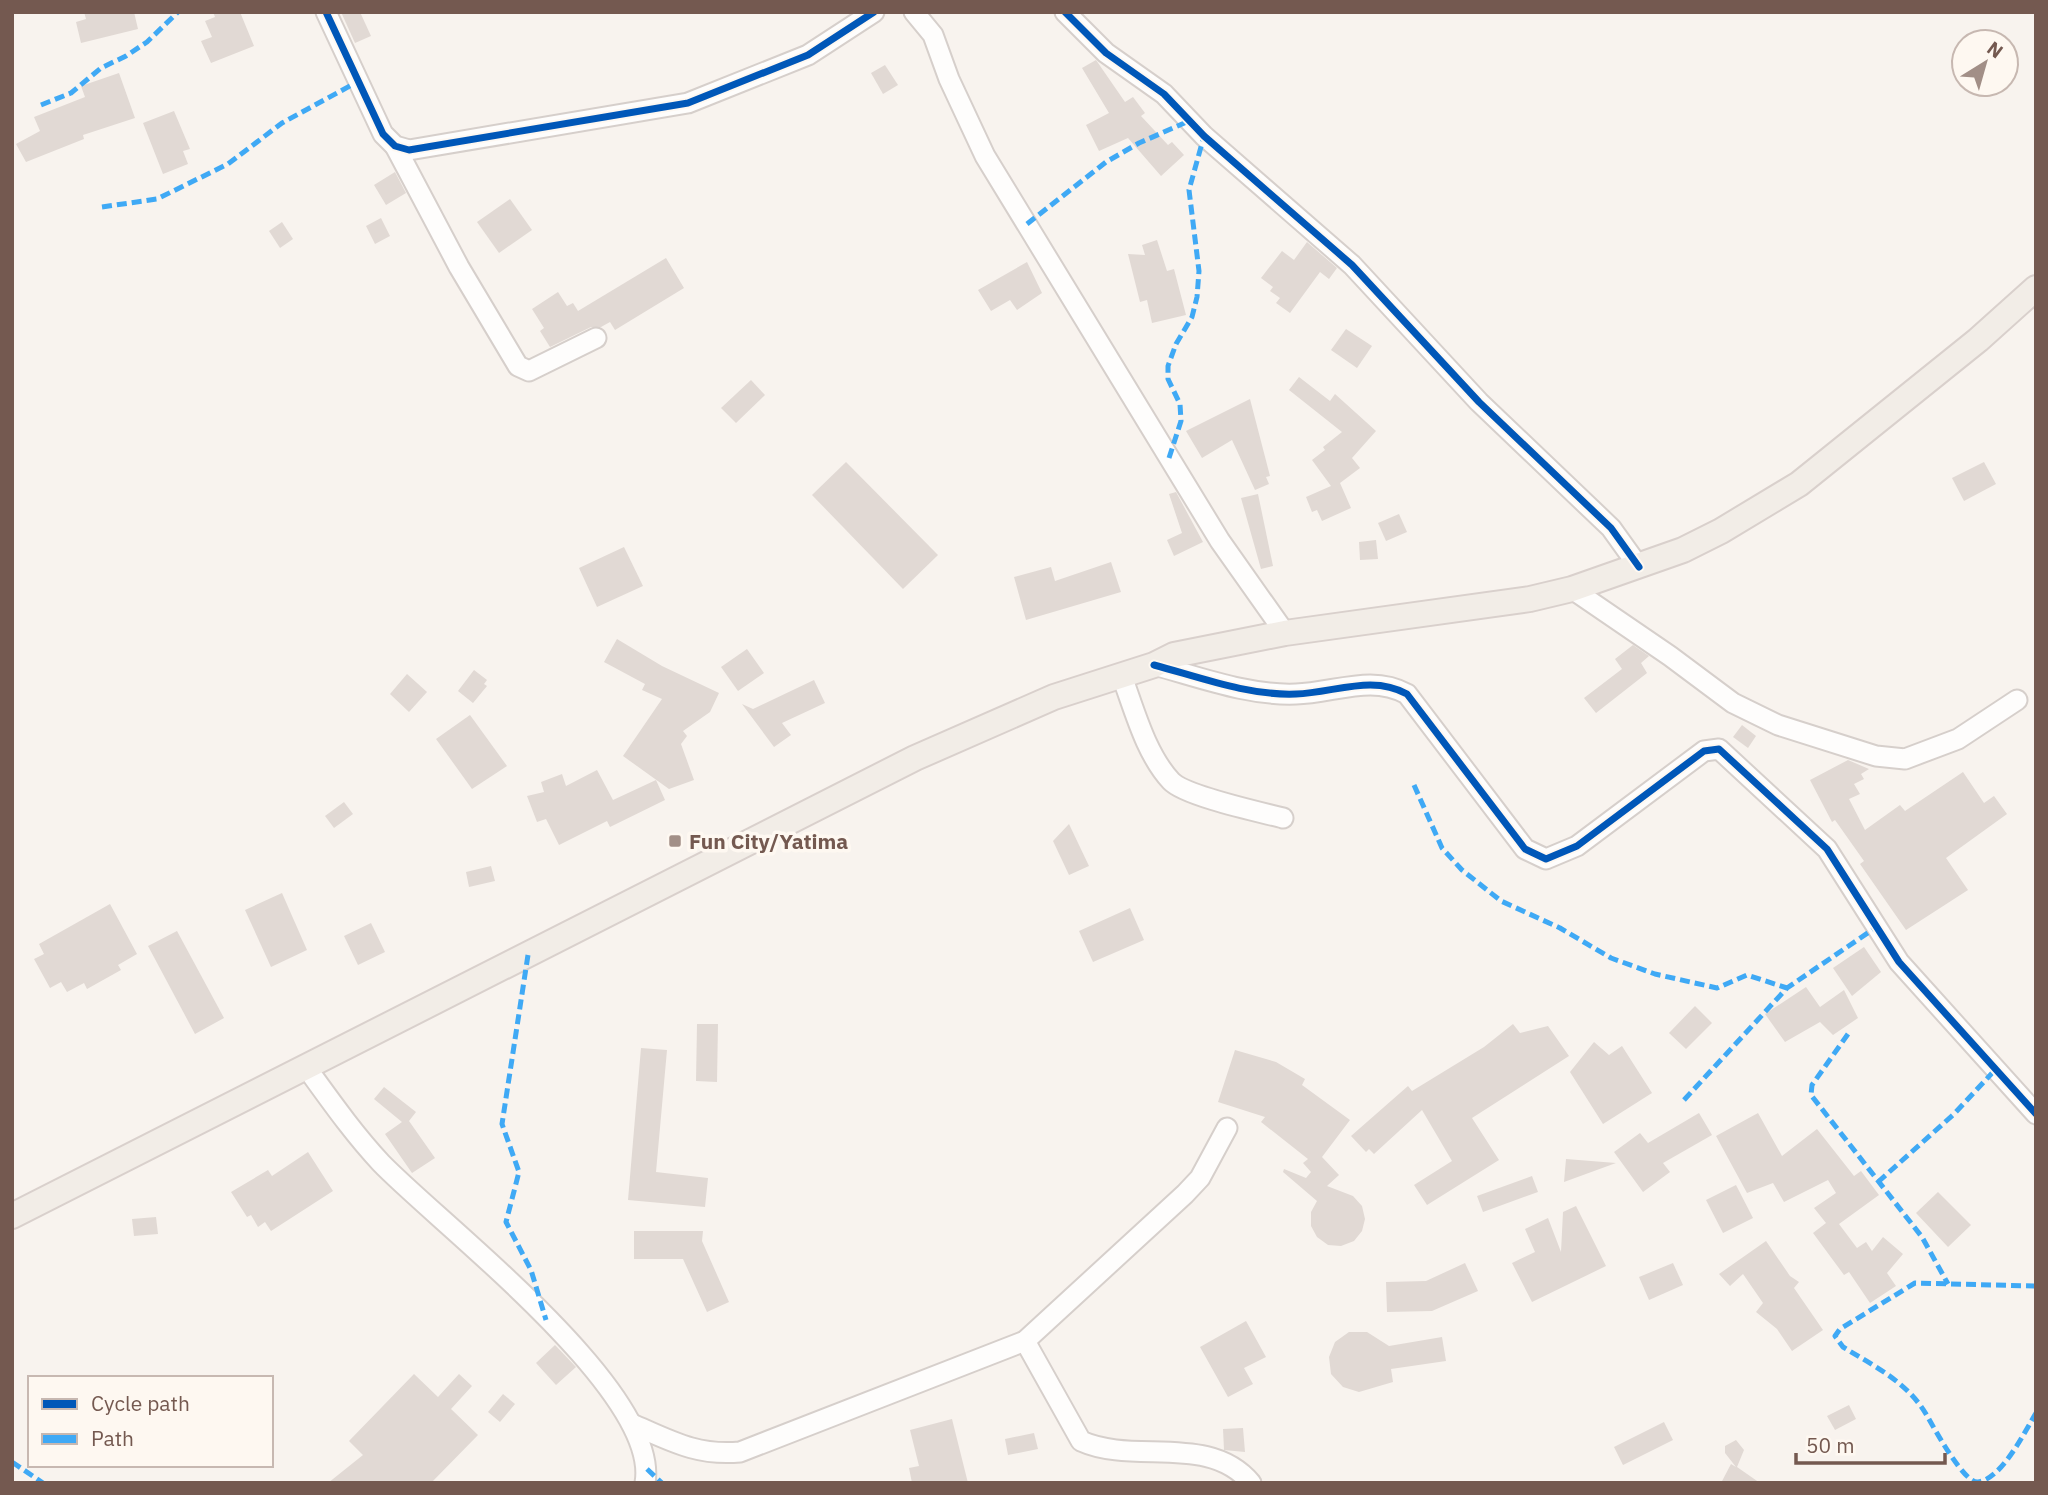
<svg xmlns="http://www.w3.org/2000/svg" width="2048" height="1495" font-family="'IBM Plex Sans',sans-serif">
	<style>
		.building { fill: #e1d9d4 }
		.lines { fill: none; stroke-linecap: round; stroke-linejoin: round }
		.minor-casing { stroke: #d6cfcb; stroke-width: 23 }
		.major-casing { stroke: #d9d0cc; stroke-width: 28 }
		.minor { stroke: #fefdfc; stroke-width: 19 }
		.major { stroke: #f2ede7; stroke-width: 24 }
		.quiet { stroke: #3fa9f5; stroke-width: 5; stroke-dasharray: 10 5; stroke-linecap: butt }
		.cycleway-casing { stroke: #fef8f1; stroke-width: 11 }
		.cycleway { stroke: #0057b8; stroke-width: 7 }
		.poi-dot { fill: #a28f87; stroke: #fef8f1; stroke-width: 2.5 }
		.labels { text-anchor: middle; dominant-baseline: central; stroke-width: 7; stroke-linejoin: round; paint-order: stroke }
		.poi-label { font-size: 21px; font-weight: bold; fill: #745950; stroke: #fef8f1; text-anchor: start }
	</style>
	<rect width="100%" height="100%" fill="#f8f3ee"/>
	<!-- building -->
	<g class="building">
		<path d="M84 12H134L138 29 81 43 76 22 86 19Z"/>
		<path d="M213 12H240L254 46 211 63 201 41 212 37 205 21 215 17Z"/>
		<path d="M341 12H360L371 36 355 43Z"/>
		<path d="M1096 60 1125 102 1133 97 1145 113 1141 116 1168 145 1172 142 1184 155 1161 176 1128 138 1099 151 1086 125 1109 113 1082 68Z"/>
		<path d="M885 65 898 85 883 94 871 73Z"/>
		<path d="M119 73 135 118 83 135 84 139 26 162 16 144 40 131 34 117 85 97 81 86Z"/>
		<path d="M174 111 190 149 183 151 188 164 163 174 143 123Z"/>
		<path d="M395 172 406 193 386 205 374 185Z"/>
		<path d="M510 199 532 230 499 253 477 222Z"/>
		<path d="M381 218 390 236 375 244 366 226Z"/>
		<path d="M282 222 293 239 280 248 269 231Z"/>
		<path d="M1157 240 1167 271 1174 269 1186 315 1152 323 1147 300 1140 302 1128 254 1145 255 1142 245Z"/>
		<path d="M1307 242 1337 268 1329 279 1320 272 1290 313 1276 303 1280 298 1270 291 1273 287 1261 278 1282 251 1294 260Z"/>
		<path d="M666 258 684 288 615 330 610 322 601 327H591L550 347 540 331 544 328 532 309 558 292 567 306 573 303 578 311Z"/>
		<path d="M1027 262 1042 293 1017 310 1010 300 991 311 978 290Z"/>
		<path d="M1346 329 1372 346 1357 368 1331 350Z"/>
		<path d="M1299 377 1330 401 1335 394 1376 431 1352 458 1360 468 1340 483 1351 508 1322 521 1317 510 1312 512 1306 497 1331 486 1312 460 1325 450 1323 447 1342 432 1289 390Z"/>
		<path d="M751 380 765 395 736 423 721 408Z"/>
		<path d="M1250 399 1270 476 1266 477 1269 484 1255 490 1232 440 1202 458 1186 431Z"/>
		<path d="M846 462 938 555 903 589 812 495Z"/>
		<path d="M1984 462 1996 484 1964 501 1952 478Z"/>
		<path d="M1176 492 1203 542 1174 556 1167 540 1182 533 1169 494Z"/>
		<path d="M1258 494 1273 566 1261 569 1241 498Z"/>
		<path d="M1399 514 1407 532 1386 541 1378 523Z"/>
		<path d="M1376 540 1378 559 1360 560 1359 542Z"/>
		<path d="M624 547 643 586 597 607 579 568Z"/>
		<path d="M1111 562 1121 592 1026 620 1014 577 1051 567 1055 581Z"/>
		<path d="M617 639 662 666 719 693 710 712 683 731 687 736 681 744 694 780 669 789 623 756 662 699 642 690 645 684 604 662Z"/>
		<path d="M1633 645 1649 656 1641 663 1647 673 1596 713 1584 698 1622 669 1615 659Z"/>
		<path d="M747 649 764 673 738 691 721 667Z"/>
		<path d="M474 670 487 680 484 684 487 686 473 703 458 691Z"/>
		<path d="M407 674 427 692 409 712 390 694Z"/>
		<path d="M814 680 825 703 782 723 791 735 774 747 742 704 753 709Z"/>
		<path d="M470 715 507 766 472 789 436 739Z"/>
		<path d="M1742 725 1756 736 1748 748 1733 737Z"/>
		<path d="M1848 760 1869 769 1861 774 1864 779 1854 784 1860 794 1849 799 1865 830 1900 805 1905 811 1963 772 1984 803 1994 796 2007 814 1946 858 1968 890 1906 930 1860 864 1864 861 1835 820 1832 822 1810 780Z"/>
		<path d="M597 770 613 800 656 780 665 800 610 827 607 821 559 845 546 819 537 822 527 796 544 792 541 782 562 774 566 786Z"/>
		<path d="M344 802 353 814 334 828 325 816Z"/>
		<path d="M1069 824 1089 866 1069 875 1053 841Z"/>
		<path d="M491 866 495 881 469 887 466 872Z"/>
		<path d="M282 893 307 950 271 967 245 910Z"/>
		<path d="M110 904 137 954 118 965 121 970 87 989 84 983 67 992 61 982 50 988 34 959 44 954 39 944Z"/>
		<path d="M1130 908 1144 940 1093 962 1079 931Z"/>
		<path d="M371 923 385 952 358 965 344 936Z"/>
		<path d="M177 931 224 1018 195 1034 148 946Z"/>
		<path d="M1864 947 1881 972 1852 996 1833 968Z"/>
		<path d="M1806 987 1820 1007 1844 990 1858 1018 1833 1035 1820 1022 1785 1042 1765 1014Z"/>
		<path d="M1695 1006 1712 1023 1686 1049 1669 1033Z"/>
		<path d="M697 1024H718L717 1082 696 1081Z"/>
		<path d="M1513 1024 1520 1033 1548 1026 1569 1056 1472 1118 1499 1160 1427 1205 1414 1185 1452 1161 1422 1110 1374 1154 1369 1149 1366 1152 1351 1136 1408 1086 1412 1091 1484 1047Z"/>
		<path d="M1594 1042 1609 1055 1622 1046 1652 1093 1603 1124 1570 1072Z"/>
		<path d="M641 1048 667 1050 656 1172 708 1178 705 1207 628 1200Z"/>
		<path d="M1235 1050 1276 1062 1305 1079 1302 1085 1350 1120 1322 1157 1339 1175 1327 1186 1353 1196 1362 1206 1365 1219 1362 1231 1354 1241 1341 1246 1328 1245 1317 1237 1311 1226V1212L1317 1201 1283 1172 1284 1169 1306 1178 1311 1172 1303 1163 1308 1159 1261 1122 1265 1117 1218 1102Z"/>
		<path d="M384 1087 416 1112 409 1121 435 1158 412 1173 385 1134 402 1122 374 1099Z"/>
		<path d="M1699 1113 1712 1135 1663 1163 1670 1172 1643 1192 1614 1152 1640 1133 1648 1143Z"/>
		<path d="M1758 1113 1782 1156 1817 1129 1854 1176 1861 1171 1879 1195 1839 1224 1857 1248 1866 1242 1872 1251 1883 1237 1903 1254 1887 1273 1896 1286 1870 1303 1849 1272 1844 1275 1813 1233 1826 1223 1814 1208 1836 1193 1828 1180 1784 1202 1773 1183 1747 1193 1716 1136Z"/>
		<path d="M308 1152 333 1191 271 1231 265 1222 258 1227 251 1215 247 1217 231 1192 268 1170 272 1176Z"/>
		<path d="M1566 1159 1616 1163 1564 1182Z"/>
		<path d="M1532 1176 1538 1192 1483 1212 1477 1196Z"/>
		<path d="M1736 1185 1753 1218 1723 1233 1706 1200Z"/>
		<path d="M1938 1192 1971 1225 1948 1247 1916 1213Z"/>
		<path d="M1576 1206 1606 1266 1532 1302 1512 1263 1535 1252 1525 1229 1548 1218 1561 1252 1563 1212Z"/>
		<path d="M156 1217 158 1234 134 1236 132 1219Z"/>
		<path d="M634 1231H703L702 1241 729 1302 707 1312 683 1259H634Z"/>
		<path d="M1766 1241 1790 1276 1799 1282 1794 1288 1823 1330 1792 1351 1777 1329 1756 1312 1763 1303 1743 1274 1730 1286 1719 1274Z"/>
		<path d="M1465 1263 1478 1291 1432 1311 1387 1312 1386 1282 1426 1281Z"/>
		<path d="M1673 1263 1683 1285 1649 1300 1639 1277Z"/>
		<path d="M1246 1321 1266 1357 1244 1368 1253 1384 1228 1397 1200 1347Z"/>
		<path d="M1349 1332H1367L1389 1346 1442 1337 1446 1361 1391 1369 1393 1382 1359 1392 1343 1387 1331 1374 1329 1357 1335 1342Z"/>
		<path d="M555 1345 576 1367 556 1385 536 1363Z"/>
		<path d="M414 1374 438 1397 459 1374 472 1386 451 1409 478 1435 431 1483H328L363 1455 349 1441Z"/>
		<path d="M503 1394 515 1404 500 1422 488 1412Z"/>
		<path d="M1849 1405 1856 1419 1835 1430 1827 1416Z"/>
		<path d="M952 1419 968 1483H912L909 1468 919 1466 910 1430Z"/>
		<path d="M1664 1422 1673 1440 1623 1465 1614 1447Z"/>
		<path d="M1243 1428 1245 1452 1224 1450 1223 1429Z"/>
		<path d="M1034 1433 1038 1449 1008 1455 1005 1439Z"/>
		<path d="M1736 1440 1744 1450 1737 1467 1760 1483H1721L1731 1464 1736 1467 1725 1453V1446Z"/>
	</g>
	<g class="lines">
		<!-- minor casing -->
		<g class="minor-casing">
			<g id="minor">
				<path d="M326 12 383 134 395 146 409 150 688 103 808 55 874 12"/>
				<path d="M914 12 933 35 949 79 985 156 1220 541 1285 633"/>
				<path d="M1065 12 1106 53 1164 94 1204 136 1352 265 1479 402 1611 528 1639 567"/>
				<path d="M395 146 459 267 518 366 529 371 596 338"/>
				<path d="M1572 589 1670 656 1733 703 1778 725 1876 756 1905 759 1958 739 2017 700"/>
				<path d="M1154 665C1199 677 1249 696 1296 694 1334 693 1372 674 1407 694L1525 849 1546 859 1577 846 1704 751 1719 749 1827 849 1899 962 2036 1114"/>
				<path d="M1121 674C1134 708 1145 753 1171 781 1185 796 1260 812 1283 818"/>
				<path d="M306 1067C330 1100 353 1133 381 1163 442 1226 661 1392 645 1483"/>
				<path d="M1025 1341 1081 1441C1134 1465 1209 1433 1251 1483"/>
				<path d="M632 1424C671 1441 697 1456 740 1452L1025 1341 1185 1194 1200 1178 1227 1128"/>
			</g>
		</g>
		<!-- major casing -->
		<g class="major-casing">
			<path id="major" d="M12 1216 915 758 1054 697 1154 665 1174 655 1285 633 1530 599 1572 589 1683 550 1721 531 1799 484 1978 340 2036 288"/>
		</g>
		<!-- minor -->
		<use href="#minor" class="minor"/>
		<!-- major -->
		<use href="#major" class="major"/>
		<!-- quiet -->
		<g class="quiet">
			<path d="M41 105 71 93 101 68 126 56 147 42 178 12"/>
			<path d="M102 207 157 199 228 164 282 123 359 81"/>
			<path d="M1027 224 1106 162 1139 143 1189 121"/>
			<path d="M1169 458 1181 421 1180 404 1168 379V366L1176 344 1192 317 1197 297 1199 271 1189 190 1204 136"/>
			<path d="M1414 785 1442 848 1462 870 1501 901 1560 928 1611 958 1655 974 1717 988 1747 975 1787 988"/>
			<path d="M528 955 502 1124 519 1172 506 1222 531 1270 546 1320"/>
			<path d="M1848 1034 1812 1085 1811 1095 1922 1237 1948 1284"/>
			<path d="M1684 1100 1787 988 1875 928"/>
			<path d="M1878 1182 1954 1114 1994 1071"/>
			<path d="M2036 1286 1915 1283 1840 1329 1835 1336 1843 1347C1874 1366 1907 1382 1926 1414 1933 1426 1964 1484 1978 1482 2002 1479 2025 1431 2036 1413"/>
			<path d="M12 1462 43 1483"/>
			<path d="M647 1469 662 1483"/>
		</g>
		<!-- cycleway casing -->
		<g class="cycleway-casing">
			<g id="cycleway">
				<path d="M326 12 383 134 395 146 409 150 688 103 808 55 874 12"/>
				<path d="M1065 12 1106 53 1164 94 1204 136 1352 265 1479 402 1611 528 1639 567"/>
				<path d="M1154 665C1199 677 1249 696 1296 694 1334 693 1372 674 1407 694L1525 849 1546 859 1577 846 1704 751 1719 749 1827 849 1899 962 2036 1114"/>
			</g>
		</g>
		<!-- cycleway -->
		<use href="#cycleway" class="cycleway"/>
	</g>
	<!-- markers -->
	<rect class="poi-dot" x="668" y="834" width="14" height="14" rx="3.5"/>
	<g class="labels">
		<!-- poi labels -->
		<g class="poi-label">
			<text x="689" y="841">Fun City/Yatima</text>
		</g>
	</g>
	<!-- border -->
	<rect width="2048" height="1495" fill="none" stroke="#745950" stroke-width="28"/>
	<!-- legend -->
	<rect x="28" y="1376" width="245" height="91" fill="#fef8f1" stroke="#c7b8b1" stroke-width="2"/>
	<rect x="42" y="1399" width="35" height="10" fill="#0057b8" stroke="#c7b8b1" stroke-width="2"/>
	<text x="91" y="1411" font-size="21" fill="#745950">Cycle path</text>
	<rect x="42" y="1434" width="35" height="10" fill="#3fa9f5" stroke="#c7b8b1" stroke-width="2"/>
	<text x="91" y="1446" font-size="21" fill="#745950">Path</text>
	<!-- north arrow -->
	<g transform="translate(1985 63) rotate(37)"><circle r="33" fill="#fef8f1" stroke="#c7b8b1" stroke-width="2"/>
	<path d="M0-5L12 26L0 18L-12 26Z" fill="#a28f87"/>
	<text y="-10" font-size="19" font-weight="bold" text-anchor="middle" fill="#745950">N</text>
	</g>
	<!-- scale -->
	<path d="M1796 1453v10h149v-10" fill="none" stroke="#745950" stroke-width="3.5"/>
	<text x="1806" y="1453" font-size="21" fill="#745950" stroke="#fef8f1" stroke-width="5" paint-order="stroke">50 m</text>
</svg>
